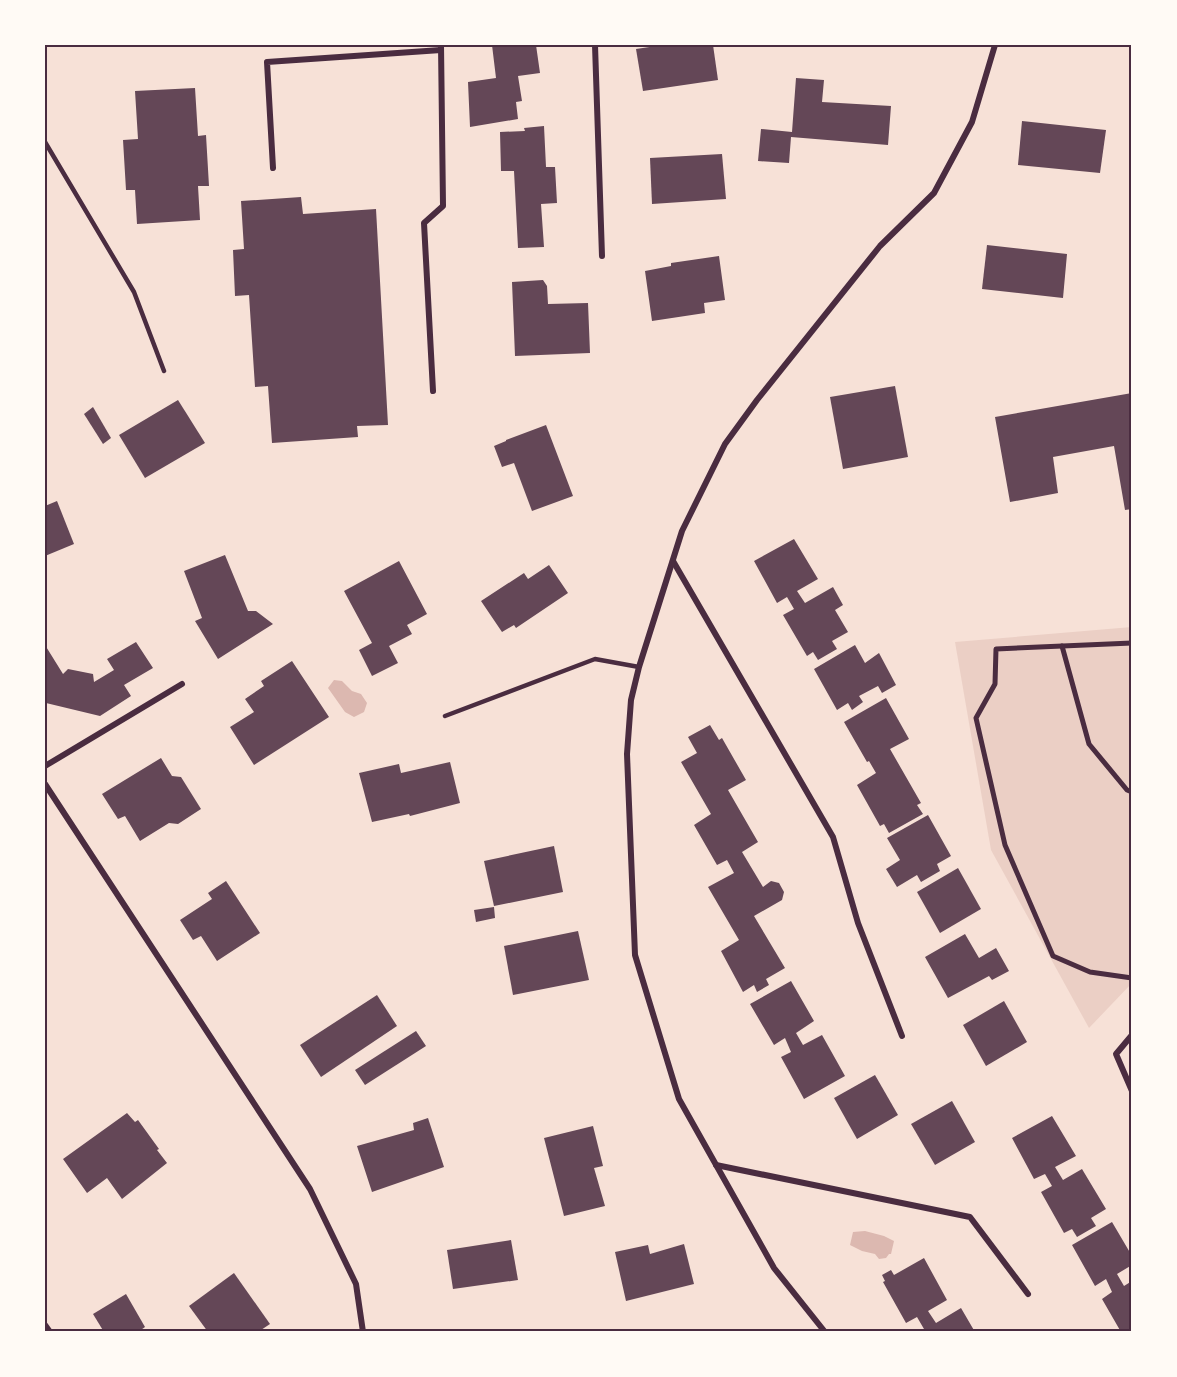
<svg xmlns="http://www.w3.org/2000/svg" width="1177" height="1377" font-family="'Fira Sans',sans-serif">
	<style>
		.green { fill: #ebcfc5 }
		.water { fill: #dcb8b0 }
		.building { fill: #644757 }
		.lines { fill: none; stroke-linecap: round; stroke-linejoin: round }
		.service { stroke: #4a2c40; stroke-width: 4.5 }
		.pedestrian { stroke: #4a2c40; stroke-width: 5 }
		.minor { stroke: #4a2c40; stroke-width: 6 }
		.neatline { fill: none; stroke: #4a2c40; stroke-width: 2 }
	</style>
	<rect width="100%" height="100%" fill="#f7e1d7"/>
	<!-- green -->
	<path class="green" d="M1132 627V983L1089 1028 991 850 955 642Z"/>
	<!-- water -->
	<g class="water">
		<path d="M334 680 342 681 352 691 361 694 367 703 364 712 354 717 345 712 328 688Z"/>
		<path d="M865 1231 884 1236 894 1241 891 1254H889L886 1258 879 1259 875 1254 862 1251 850 1245 853 1232Z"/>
	</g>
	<!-- building -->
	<g class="building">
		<path d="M492 45H536L540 73 518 76 522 101 516 102 518 119 470 127 468 82 496 78Z"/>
		<path d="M663 45H713L718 80 643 91 636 49Z"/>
		<path d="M796 78 824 80 822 102 891 106 888 145 791 137 789 163 758 161 761 129 792 132Z"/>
		<path d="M195 88 198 136 206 135 209 186H198L200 220 137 224 135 190H126L123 140 138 139 135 91Z"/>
		<path d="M1022 121 1106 130 1100 173 1018 165Z"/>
		<path d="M544 126 546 167H555L557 203 541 204 544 247 518 248 514 171H501L500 132 525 131 524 128Z"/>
		<path d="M722 154 726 199 652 204 650 158Z"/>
		<path d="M301 197 303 214 376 209 388 425 357 426 358 437 272 443 268 386 255 387 249 295 235 296 233 250 244 249 241 201Z"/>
		<path d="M987 245 1067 254 1063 298 982 289Z"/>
		<path d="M719 256 725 300 704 303 705 313 652 321 645 271 671 266V263Z"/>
		<path d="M543 280 547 286 548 304 588 303 590 353 515 356 512 282Z"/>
		<path d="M895 386 908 457 843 469 830 397Z"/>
		<path d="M1132 393V509L1125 510 1114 446 1053 457 1058 493 1010 502 995 417Z"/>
		<path d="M178 400 205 443 145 478 119 435Z"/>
		<path d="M93 407 111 438 103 444 84 414Z"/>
		<path d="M546 425 573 496 532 511 514 463 502 467 494 446 506 441V440Z"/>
		<path d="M57 501 74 544 45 556V506Z"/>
		<path d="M794 539 818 579 797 591 805 603 833 587 843 605 835 610 848 632 832 641 837 649 818 660 813 652 807 656 783 615 794 609 787 597 777 603 754 561Z"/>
		<path d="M225 555 248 611H256L273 624 218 659 195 621 202 618 184 571Z"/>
		<path d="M399 561 427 614 407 625 412 634 389 646 398 663 372 676 359 650 372 643 344 591Z"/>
		<path d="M549 565 568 593 516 628 514 625 502 632 481 601 524 573 528 579Z"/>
		<path d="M136 642 153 668 124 685 131 696 100 716 46 703 45 645 63 674 68 669 93 674 94 682 114 670 107 659Z"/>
		<path d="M855 645 865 663 879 653 896 685 882 693 878 686 859 696 863 702 852 710 848 703 837 710 814 669Z"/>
		<path d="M292 661 329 717 254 765 230 727 254 712 245 699 264 686 261 681Z"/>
		<path d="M886 698 909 739 890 749 921 803 917 805 923 814 889 833 884 824 880 826 857 785 876 773 869 761 867 762 844 722Z"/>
		<path d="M710 725 719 740 722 738 746 780 728 790 758 842 742 852 763 887 771 881 779 883 784 892 782 900 754 916 785 968 766 979 769 985 757 992 754 985 743 992 721 951 739 940 708 887 734 873 727 860 717 865 694 825 711 814 681 762 697 753 688 737Z"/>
		<path d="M161 758 172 776 181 777 201 809 178 824 169 823 140 841 125 816 118 819 102 794Z"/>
		<path d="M450 762 460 803 410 816 409 814 372 822 359 773 399 764 401 773Z"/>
		<path d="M928 815 951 856 937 864 940 871 921 882 917 875 897 887 886 869 900 860 887 838Z"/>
		<path d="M554 846 563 892 494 906 484 861Z"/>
		<path d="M958 868 981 909 940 933 917 892Z"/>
		<path d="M226 881 260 933 217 961 201 936 193 940 180 920 212 899 208 893Z"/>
		<path d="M494 907 495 918 476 922 474 910Z"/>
		<path d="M578 931 589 980 513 995 504 946Z"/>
		<path d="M965 934 979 958 996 948 1009 971 992 980 989 976 948 998 925 957Z"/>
		<path d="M791 981 814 1021 796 1033 803 1045 822 1035 845 1076 804 1099 781 1057 791 1052 785 1038 774 1045 750 1004Z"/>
		<path d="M377 995 397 1026 321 1077 300 1045Z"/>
		<path d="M1004 1001 1027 1042 986 1066 963 1025Z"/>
		<path d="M416 1031 426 1046 365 1085 355 1070Z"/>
		<path d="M875 1075 898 1115 857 1139 834 1098Z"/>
		<path d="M952 1101 975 1142 935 1165 911 1124Z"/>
		<path d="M127 1113 135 1122 138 1120 159 1149 157 1150 167 1163 122 1199 107 1178 87 1193 63 1159Z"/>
		<path d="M1052 1116 1076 1156 1055 1167 1063 1180 1082 1169 1106 1209 1091 1218 1096 1226 1077 1237 1072 1229 1064 1233 1041 1192 1052 1186 1045 1174 1034 1179 1012 1138Z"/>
		<path d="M428 1118 444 1167 372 1192 357 1146 414 1130 413 1123Z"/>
		<path d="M593 1126 603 1166 594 1168 605 1206 564 1216 544 1138Z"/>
		<path d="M1112 1222 1132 1256V1265L1117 1274 1124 1286 1132 1281V1332H1121L1102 1299 1112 1292 1106 1279 1095 1286 1072 1245Z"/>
		<path d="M511 1240 518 1280 453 1289 447 1250Z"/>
		<path d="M684 1244 694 1284 626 1301 615 1252 648 1245 650 1254Z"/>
		<path d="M924 1258 947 1300 928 1311 936 1323 961 1308 975 1332H919L924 1329 917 1317 906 1323 883 1282 885 1281 882 1275 891 1270 894 1275Z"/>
		<path d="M234 1273 270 1324 258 1332H208L189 1306Z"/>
		<path d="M126 1294 145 1327 138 1332H104L93 1314Z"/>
	</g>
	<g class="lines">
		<!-- service -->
		<g class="service">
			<path d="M45 142 134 292 164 371"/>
			<path d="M445 716 595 659 639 667"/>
		</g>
		<!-- pedestrian -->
		<g class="pedestrian">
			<path d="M1132 643 996 649 995 684 976 718 1005 845 1053 956 1090 972 1132 978"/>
			<path d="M1062 646 1089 744 1127 790 1132 792"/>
		</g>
		<!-- minor -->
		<g class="minor">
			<path d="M595 45 602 256"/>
			<path d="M273 168 267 62 441 50"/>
			<path d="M433 391 424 223 443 206 441 45"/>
			<path d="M673 561 833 837 858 923 902 1036"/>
			<path d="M45 766 182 684"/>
			<path d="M45 784 310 1189 356 1284 363 1332"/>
			<path d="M1132 1035 1116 1054 1132 1091"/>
			<path d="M716 1165 970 1217 1028 1294"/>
			<path d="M45 1325 50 1332"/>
			<path d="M825 1332 774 1268 679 1099 635 955 627 754 631 700 639 667 682 531 725 444 757 400 880 246 934 193 972 122 995 45"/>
		</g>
	</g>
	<!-- border -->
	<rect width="1177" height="1377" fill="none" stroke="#fffaf5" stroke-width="93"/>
	<rect x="46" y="46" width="1084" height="1284" class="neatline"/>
</svg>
